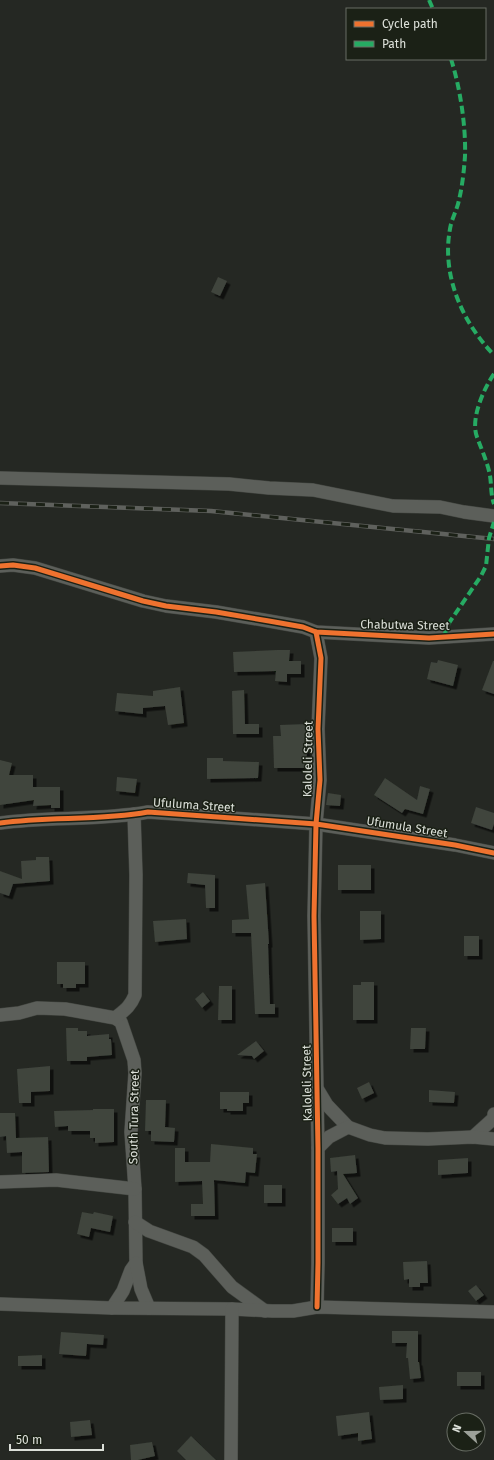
<svg xmlns="http://www.w3.org/2000/svg" width="494" height="1460" font-family="'Fira Sans',sans-serif">
	<style>
		.building { fill: #3f443c; filter: url(#shadow) }
		.lines { fill: none; stroke-linecap: round; stroke-linejoin: round }
		.minor-casing { stroke: #434641; stroke-width: 14 }
		.minor { stroke: #5c5f5a; stroke-width: 13 }
		.rail-casing { stroke: #5f615d; stroke-width: 4.5 }
		.rail { stroke: #1b2116; stroke-width: 3; stroke-dasharray: 9; stroke-linecap: butt }
		.quiet { stroke: #26ab63; stroke-width: 4; stroke-dasharray: 8 4; stroke-linecap: butt }
		.cycleway-casing { stroke: #1b2116; stroke-width: 8 }
		.cycleway { stroke: #ef722f; stroke-width: 5 }
		.labels { text-anchor: middle; dominant-baseline: central; stroke-width: 3; stroke-linejoin: round; paint-order: stroke }
		.street-label { font-size: 12px; fill: #dce0d9; stroke: #1b2116 }
	</style>
	<defs>
		<filter id="shadow"><feDropShadow dx="3.5" dy="3.5" stdDeviation="0" flood-color="#0009"/></filter>
	</defs>
	<rect width="100%" height="100%" fill="#252823"/>
	<!-- building -->
	<g class="building">
		<path d="M218 277 227 281 220 296 211 292Z"/>
		<path d="M277 650H290L289 661H301V674H287V682L275 681 276 671 234 672 233 652Z"/>
		<path d="M438 660 458 665 453 686 427 679 431 662 437 663Z"/>
		<path d="M493 661H494V694L482 690Z"/>
		<path d="M180 687 184 723 168 725 165 706 143 708V714L115 711 117 693 153 696V691Z"/>
		<path d="M244 690 245 724H259V734H233L232 691Z"/>
		<path d="M306 724 307 768H274L273 736H281L280 725Z"/>
		<path d="M207 758H223V761L259 762 258 778 207 779Z"/>
		<path d="M0 760 12 763 9 775H33V787H60V808H51V805L33 806 34 800 0 805Z"/>
		<path d="M117 777 137 779 135 793 116 791Z"/>
		<path d="M385 778 417 800 420 786 430 789 423 814 405 809 402 813 374 795Z"/>
		<path d="M328 793 341 795 340 806 326 805Z"/>
		<path d="M476 807 494 813V824L492 830 471 823Z"/>
		<path d="M36 857H49L50 881 13 884 9 896 0 893V871L22 879 21 861 36 860Z"/>
		<rect x="338" y="865" width="33" height="25"/>
		<path d="M188 873 215 875V908H206L205 885 187 883Z"/>
		<path d="M265 883 269 944H268L270 1004H275V1014H255L251 933H232V920L249 919 246 885Z"/>
		<path d="M360 911H381V939L360 940Z"/>
		<path d="M186 919 187 939 155 942 153 921Z"/>
		<rect x="464" y="936" width="15" height="20"/>
		<path d="M57 962H85V984H76V988H63V984H57Z"/>
		<path d="M361 982H374V1020H353V985H361Z"/>
		<path d="M219 986H232V1020H218Z"/>
		<path d="M203 992 210 1001 202 1008 195 999Z"/>
		<path d="M66 1028H78V1031H87V1036L109 1034V1039H111L112 1055 87 1057V1061H67Z"/>
		<path d="M411 1028H426L425 1049H410Z"/>
		<path d="M256 1041 264 1051 254 1059 252 1056 237 1055Z"/>
		<path d="M50 1066V1091L31 1092V1103H19L17 1069Z"/>
		<path d="M369 1082 374 1093 362 1099 357 1088Z"/>
		<path d="M429 1090 455 1092 454 1103 429 1102Z"/>
		<path d="M220 1092H249V1103H243V1111H227V1109H220Z"/>
		<path d="M146 1100H166L165 1127 175 1128 174 1142 151 1141V1131H145Z"/>
		<path d="M93 1109H114V1142L95 1143V1138H90V1131H68V1126L55 1127 54 1111 93 1110Z"/>
		<path d="M0 1113H15L16 1138 48 1137 49 1172 22 1173V1152L7 1153 6 1136 0 1137Z"/>
		<path d="M211 1144 253 1148V1154H257L255 1173 246 1172 245 1183 214 1180 215 1216H191V1204H203L202 1181 175 1182V1148H185V1162H210Z"/>
		<path d="M355 1155 357 1173 343 1174 358 1198 350 1204 347 1198 338 1204 331 1195 338 1189 337 1171 331 1172 330 1158Z"/>
		<path d="M468 1158V1173L438 1175V1160Z"/>
		<rect x="264" y="1185" width="18" height="18"/>
		<path d="M82 1212 93 1214 94 1212 113 1216 110 1232 91 1228 89 1237 77 1234Z"/>
		<rect x="332" y="1228" width="21" height="14"/>
		<path d="M427 1261 428 1283H420V1287H409V1279L404 1280 403 1262Z"/>
		<path d="M476 1285 484 1295 476 1301 468 1291Z"/>
		<path d="M392 1331H418V1362H419L421 1378 410 1379 408 1358H406L407 1343H392Z"/>
		<path d="M61 1332 104 1335 103 1345 87 1344 86 1356 59 1354Z"/>
		<path d="M42 1355V1366H18V1356Z"/>
		<rect x="457" y="1372" width="24" height="14"/>
		<path d="M403 1385V1399L380 1400 379 1387Z"/>
		<path d="M369 1412 372 1439 358 1441V1433L338 1436 336 1416Z"/>
		<path d="M90 1420 92 1435 71 1437 70 1422Z"/>
		<path d="M191 1436 216 1460H186L177 1451Z"/>
		<path d="M152 1442 155 1456 138 1460H131L130 1445Z"/>
	</g>
	<g class="lines">
		<!-- minor casing -->
		<g class="minor-casing">
			<g id="minor">
				<path d="M0 478 229 484 269 488 313 490 393 506 440 507 464 512 494 516"/>
				<path d="M0 566 13 565 35 568 143 601 166 606 216 612 269 621 303 627 316 632 429 638 494 634"/>
				<path d="M316 632 321 658 318 729 320 780 316 824 314 916 318 1148V1263L317 1307"/>
				<path d="M0 823C49 816 99 821 148 812L316 824 455 845 494 853"/>
				<path d="M0 1015 19 1013 37 1008 65 1009 115 1018 121 1022 134 1060 135 1073 131 1132 135 1189 136 1263 131 1270 123 1291 112 1308"/>
				<path d="M115 1018C125 1010 130 1007 135 995L136 875 134 814"/>
				<path d="M318 1090 327 1105 348 1127"/>
				<path d="M473 1137 494 1118V1114"/>
				<path d="M318 1148 329 1137 348 1127 370 1135 385 1138 428 1139 473 1137 494 1139"/>
				<path d="M0 1182 56 1180 135 1189"/>
				<path d="M135 1222 149 1231 193 1247 204 1255 232 1287 265 1311"/>
				<path d="M136 1263 141 1289 149 1308"/>
				<path d="M0 1304 112 1308 232 1309 272 1311H293L317 1307 494 1312"/>
				<path d="M231 1460 232 1309"/>
			</g>
		</g>
		<!-- minor -->
		<use href="#minor" class="minor"/>
		<!-- rail casing -->
		<g class="rail-casing">
			<path id="rail" d="M0 503 211 511 494 539"/>
		</g>
		<!-- rail -->
		<use href="#rail" class="rail"/>
		<!-- quiet -->
		<g class="quiet">
			<path d="M429 0 433 9"/>
			<path d="M451 59C460 87 466 126 465 156 464 171 462 189 458 204 456 211 453 217 451 224 440 272 461 321 494 355"/>
			<path d="M494 374C484 388 470 419 477 437 481 448 486 459 489 471 492 482 490 493 494 504"/>
			<path d="M444 636 449 623 481 576 486 566 489 538 494 522"/>
		</g>
		<!-- cycleway casing -->
		<g class="cycleway-casing">
			<g id="cycleway">
				<path d="M0 566 13 565 35 568 143 601 166 606 216 612 269 621 303 627 316 632 429 638 494 634"/>
				<path d="M316 632 321 658 318 729 320 780 316 824 314 916 318 1148V1263L317 1307"/>
				<path d="M0 823C49 816 99 821 148 812L316 824 455 845 494 853"/>
			</g>
		</g>
		<!-- cycleway -->
		<use href="#cycleway" class="cycleway"/>
	</g>
	<g class="labels">
		<!-- street labels -->
		<g class="street-label">
			<text transform="translate(405 625) rotate(1)">Chabutwa Street</text>
			<text transform="translate(308 759) rotate(-89)">Kaloleli Street</text>
			<text transform="translate(194 805) rotate(4)">Ufuluma Street</text>
			<text transform="translate(407 827) rotate(9)">Ufumula Street</text>
			<text transform="translate(307 1083) rotate(-91)">Kaloleli Street</text>
			<text transform="translate(134 1117) rotate(-89)">South Tura Street</text>
		</g>
	</g>
	<!-- legend -->
	<rect x="346" y="8" width="140" height="52" fill="#1b2116" stroke="#686d64"/>
	<rect x="354" y="21" width="20" height="6" fill="#ef722f" stroke="#686d64"/>
	<text x="382" y="28" font-size="12" fill="#dce0d9">Cycle path</text>
	<rect x="354" y="41" width="20" height="6" fill="#26ab63" stroke="#686d64"/>
	<text x="382" y="48" font-size="12" fill="#dce0d9">Path</text>
	<!-- north arrow -->
	<g transform="translate(466 1432) rotate(291)"><circle r="19" fill="#1b2116" stroke="#686d64"/>
	<path d="M0-3L7 15L0 10L-7 15Z" fill="#9ca099"/>
	<text y="-6" font-size="11" font-weight="bold" text-anchor="middle" fill="#dce0d9">N</text>
	</g>
	<!-- scale -->
	<path d="M10 1444v6h93v-6" fill="none" stroke="#dce0d9" stroke-width="2"/>
	<text x="16" y="1444" font-size="12" fill="#dce0d9" stroke="#1b2116" stroke-width="3" paint-order="stroke">50 m</text>
</svg>
